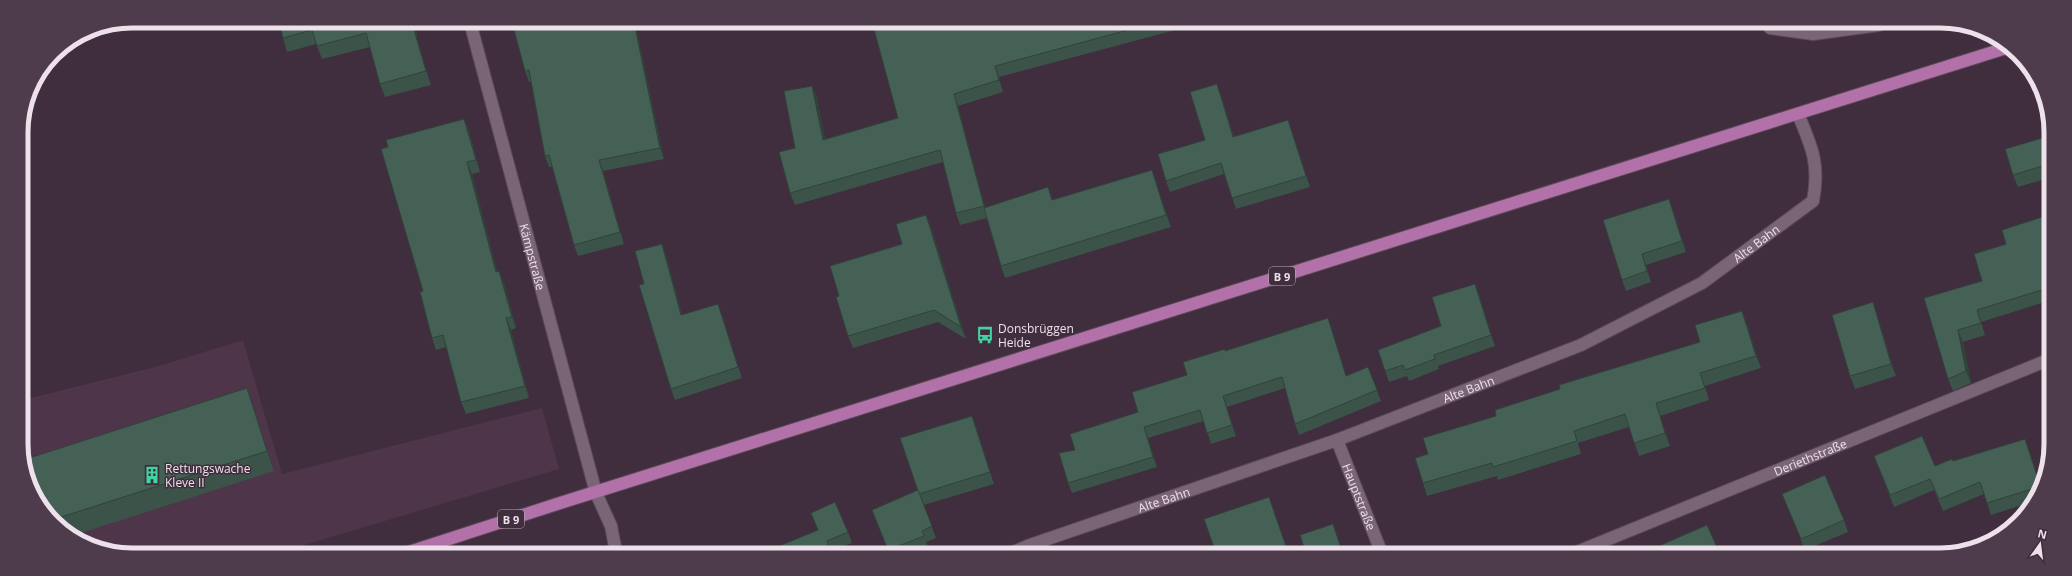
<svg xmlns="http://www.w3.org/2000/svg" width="2072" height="576" font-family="'Open Sans',sans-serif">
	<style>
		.built { fill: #4e354a }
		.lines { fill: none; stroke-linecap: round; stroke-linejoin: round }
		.minor-casing { stroke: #5a4a58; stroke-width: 14 }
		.major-casing { stroke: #5a4a58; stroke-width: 14 }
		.minor { stroke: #7a6576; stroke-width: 12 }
		.major { stroke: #b371aa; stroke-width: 12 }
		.wall { fill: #3b5348 }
		.shaded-wall { fill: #30433b }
		.building { fill: #456054; stroke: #30433b }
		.labels { text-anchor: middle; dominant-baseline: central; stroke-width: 3; stroke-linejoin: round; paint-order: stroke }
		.shield { fill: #402d3d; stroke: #b9abb7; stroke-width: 1 }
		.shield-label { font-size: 11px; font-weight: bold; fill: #ede1eb }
		.street-label { font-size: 12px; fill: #ede1eb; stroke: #402d3d }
		.poi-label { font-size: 12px; fill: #ede1eb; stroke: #402d3d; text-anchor: start }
		.rim { fill: none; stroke: #ede1eb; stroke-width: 5 }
	</style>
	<rect width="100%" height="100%" fill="#402d3d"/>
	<!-- built -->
	<path class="built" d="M243 340 282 474 542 408 559 469 281 552 103 551 53 522 23 465V400L159 366Z"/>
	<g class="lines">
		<!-- minor casing -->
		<g class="minor-casing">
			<g id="minor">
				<path id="s1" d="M470 22 596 493 611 526 616 552"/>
				<path d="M1767 24 1770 28 1813 34 1879 25"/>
				<path id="s2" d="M1337 440 1382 554"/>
				<path id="s3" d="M1011 553 1030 545 1337 440 1581 345 1702 283 1813 201C1820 165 1812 147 1798 114"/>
				<path id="s4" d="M1572 554 2048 360"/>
			</g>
		</g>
		<!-- major casing -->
		<g class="major-casing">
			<path id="major" d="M409 552 557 504 2006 48"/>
		</g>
		<!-- minor -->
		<use href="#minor" class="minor"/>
		<!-- major -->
		<use href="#major" class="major"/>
	</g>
	<!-- wall -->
	<g class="wall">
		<path d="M279 21 416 22 417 39 431 85 385 97 380 84 370 47 322 59 316 44 287 52 283 38Z"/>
		<path d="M526 22H635L664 159 603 171 624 244 578 256 574 245 552 167H549L545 156 531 82H529L525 71 527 27Z"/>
		<path d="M872 22 930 23V24L939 23 940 26 954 23H1202L999 77 1003 92 958 106 985 207 1053 200 1152 170 1171 227 1005 278 1001 266 987 218 960 225 956 213 943 162 795 205 790 193 795 148 812 86 817 98 825 139 898 118Z"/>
		<path d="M1221 95 1234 137 1288 120 1310 187 1236 209 1224 174 1170 192 1166 181 1205 140Z"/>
		<path d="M464 119 469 131 480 172 472 174 497 271 504 283 516 328 511 330 529 398 466 414 461 402 446 347 436 350 432 338 423 291 388 147Z"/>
		<path d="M2049 136V178L2018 187 2013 175Z"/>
		<path d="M1673 210 1686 252 1646 265 1651 282 1626 291 1622 280Z"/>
		<path d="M926 215 931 227 966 339 938 322 853 348 848 336 839 296 902 244Z"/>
		<path d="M2048 215V301L1981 322 1985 335 1963 342 1971 383 1953 391 1948 379 1924 298 1982 281 2006 244Z"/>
		<path d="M666 255 682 315H722L742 378 675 400 671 389 644 284Z"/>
		<path d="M1479 295 1495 346 1438 366 1439 369 1409 381 1407 376 1389 382 1378 350 1441 326Z"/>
		<path d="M1873 302 1877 315 1896 376 1855 389 1850 376Z"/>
		<path d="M1742 311 1761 368 1705 386 1709 400 1660 416 1670 446 1639 456 1629 427 1578 443 1581 454 1498 480 1497 476 1427 496 1423 483 1428 454 1496 416 1560 389 1700 342Z"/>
		<path d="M1328 318 1346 376 1368 367 1381 401 1299 435 1295 424 1285 388 1227 407 1236 436 1211 444 1204 421 1148 438 1157 467 1072 493 1068 483 1075 450 1138 412 1187 375 1225 351Z"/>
		<path d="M254 408 274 471 75 535 53 522 23 465Z"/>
		<path d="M976 427 994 484 924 505 936 538 926 542 928 547 913 553H889L872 510 918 490 900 438Z"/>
		<path d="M2029 450 2040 484 2028 503 1991 515 1984 494 1943 511 1934 490 1894 507 1874 456 1935 466 1953 461Z"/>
		<path d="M1782 494 1844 520 1848 532 1805 550Z"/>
		<path d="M811 513 848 532 852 543 831 551 818 530Z"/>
	</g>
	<!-- shaded-wall -->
	<g class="shaded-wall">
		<path d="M412 22H416L417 39 431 85 426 71 413 26Z"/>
		<path d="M634 22H635L664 159 660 148Z"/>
		<path d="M995 66 999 77 1003 92 999 80Z"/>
		<path d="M1217 84 1221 95 1237 148 1233 137Z"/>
		<path d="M812 86 817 98 828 151 823 140Z"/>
		<path d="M954 94 958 106 988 218 984 206Z"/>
		<path d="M464 119 469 131 480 172 476 160Z"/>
		<path d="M1288 120 1292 131 1310 187 1306 176Z"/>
		<path d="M599 160 603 171 624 244 620 232Z"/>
		<path d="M467 162 472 174 500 283 496 272Z"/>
		<path d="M1152 170 1156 181 1171 227 1166 215Z"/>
		<path d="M1669 199 1673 210 1686 252 1682 241Z"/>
		<path d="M926 215 931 227 966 339 961 327Z"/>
		<path d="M662 244 666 255 685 326 681 315Z"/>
		<path d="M1642 254 1646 265 1651 282 1647 271Z"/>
		<path d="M499 271 504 283 516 328 512 317Z"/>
		<path d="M1475 284 1479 295 1495 346 1491 335Z"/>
		<path d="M1873 302 1877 315 1896 376 1891 364Z"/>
		<path d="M718 304 722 315 742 378 738 367Z"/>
		<path d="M1742 311 1747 323 1761 368 1756 356Z"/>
		<path d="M506 318 511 330 529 398 525 386Z"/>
		<path d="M1328 318 1332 329 1350 387 1346 376Z"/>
		<path d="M1958 330 1963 342 1971 383 1966 371Z"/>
		<path d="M247 388 254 408 274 471 267 451Z"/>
		<path d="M1223 396 1227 407 1236 436 1232 425Z"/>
		<path d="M1656 403 1660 416 1670 446 1665 433Z"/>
		<path d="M972 416 976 427 994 484 990 472Z"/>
		<path d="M1144 427 1148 438 1157 467 1153 457Z"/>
		<path d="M2025 439 2029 450 2040 484V485Z"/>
	</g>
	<!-- building -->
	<g class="building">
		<path d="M279 21 412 22 413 26 426 71 380 84 366 33 317 46 312 30 283 38Z"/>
		<path d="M526 22H634L660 148 599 160 620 232 574 245 549 155 545 156 529 70 525 71 514 30 527 27Z"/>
		<path d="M872 22 929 23V24L935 23H939L940 26 954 23H1154L995 66 999 80 954 94 984 206 956 213 940 150 790 193 779 152 795 148 784 91 812 86 823 140 898 118Z"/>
		<path d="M1217 84 1233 137 1288 120 1306 176 1232 198 1221 163 1166 181 1158 154 1205 140 1190 92Z"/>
		<path d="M464 119 476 160 467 162 496 272 499 271 512 317 506 318 525 386 461 402 443 335 432 338 420 292 423 291 381 149 388 147 386 140Z"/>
		<path d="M2049 136V164L2013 175 2005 149Z"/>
		<path d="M1152 170 1166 215 1001 266 984 208 1048 187 1052 200Z"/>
		<path d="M1669 199 1682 241 1642 254 1647 271 1622 280 1603 220Z"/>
		<path d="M926 215 961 327 934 310 848 336 836 297 839 296 830 266 902 244 896 224Z"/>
		<path d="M2048 215V288L1977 310 1981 323 1958 330 1966 371 1948 379 1924 298 1982 281 1974 254 2006 244 2002 230Z"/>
		<path d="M662 244 681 315 718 304 738 367 671 389 639 285 644 284 635 251Z"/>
		<path d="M1475 284 1491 335 1434 355 1435 359 1405 370 1403 365 1385 371 1378 350 1441 326 1432 297Z"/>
		<path d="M1873 302 1891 364 1850 376 1832 315Z"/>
		<path d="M1742 311 1756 356 1700 373 1705 388 1656 403 1665 433 1634 443 1625 414 1574 431 1577 441 1493 467 1492 463 1423 483 1415 458 1428 454 1423 438 1496 416 1495 410 1560 389 1559 385 1700 342 1695 325Z"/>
		<path d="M1328 318 1346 376 1368 367 1377 390 1295 424 1282 377 1223 396 1232 425 1207 433 1200 410 1144 427 1153 457 1068 483 1059 453 1075 450 1070 434 1138 412 1132 392 1187 375 1183 362 1225 349V351Z"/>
		<path d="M247 388 267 451 52 520 23 465V460Z"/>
		<path d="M972 416 990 472 919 494 900 438Z"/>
		<path d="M1922 436 1935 466 1952 459 1953 461 2025 439 2040 485 2038 487 1987 503 1980 482 1939 499 1930 479 1890 495 1874 456Z"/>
		<path d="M1825 475 1844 520 1801 539 1782 494Z"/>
		<path d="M918 490 932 526 922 531 924 536 888 550 872 510Z"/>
		<path d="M1269 497 1288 552 1283 554 1216 553 1204 519Z"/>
		<path d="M835 502 848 532 827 541 831 553H768L767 551 818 530 811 513Z"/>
		<path d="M1333 524 1343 554H1306L1300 535Z"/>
		<path d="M1707 525 1720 554H1640Z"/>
		<path d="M1629 545 1633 554H1607Z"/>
	</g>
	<!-- icons -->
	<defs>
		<g id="bus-bare" transform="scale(1.38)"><path d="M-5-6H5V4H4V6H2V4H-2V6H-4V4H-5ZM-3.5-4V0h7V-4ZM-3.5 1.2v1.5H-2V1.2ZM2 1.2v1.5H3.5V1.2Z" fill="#3fd4a2" stroke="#402d3d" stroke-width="2.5" paint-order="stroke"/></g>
		<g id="building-bare" transform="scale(1.38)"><path d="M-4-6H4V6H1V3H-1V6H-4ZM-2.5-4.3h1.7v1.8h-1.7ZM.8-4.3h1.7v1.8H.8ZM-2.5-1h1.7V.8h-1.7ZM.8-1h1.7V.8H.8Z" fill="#3fd4a2" stroke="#402d3d" stroke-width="2.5" paint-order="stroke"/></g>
	</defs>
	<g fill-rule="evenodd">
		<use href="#bus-bare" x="985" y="335"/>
		<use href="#building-bare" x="152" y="475"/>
	</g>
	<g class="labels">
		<!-- shield labels -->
		<g class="shield">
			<rect x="1269" y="267" width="26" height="18" rx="3"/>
			<rect x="498" y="510" width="26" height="18" rx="3"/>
		</g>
		<g class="shield-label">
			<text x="1282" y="276">B 9</text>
			<text x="511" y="519">B 9</text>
		</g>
		<!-- street labels -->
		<g class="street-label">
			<text stroke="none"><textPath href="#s3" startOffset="810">Alte Bahn</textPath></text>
			<text stroke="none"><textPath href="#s1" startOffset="243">Kämpstraße</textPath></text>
			<text stroke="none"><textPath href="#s3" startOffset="486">Alte Bahn</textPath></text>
			<text stroke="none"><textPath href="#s4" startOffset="257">Deriethstraße</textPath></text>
			<text stroke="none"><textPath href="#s2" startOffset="61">Hauptstraße</textPath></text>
			<text stroke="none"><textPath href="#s3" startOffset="162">Alte Bahn</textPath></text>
		</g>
		<!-- poi labels -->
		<g class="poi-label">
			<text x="998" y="328">Donsbrüggen<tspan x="998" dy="14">Heide</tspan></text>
			<text x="165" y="468">Rettungswache<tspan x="165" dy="14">Kleve II</tspan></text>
		</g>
	</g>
	<!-- crop -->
	<path d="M0 0H2072V576H0ZM132 28H1940A104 104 0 0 1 2044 132V444A104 104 0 0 1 1940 548H132A104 104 0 0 1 28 444V132A104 104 0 0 1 132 28Z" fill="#4e3b4b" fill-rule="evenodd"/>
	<path class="rim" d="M132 28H1940A104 104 0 0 1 2044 132V444A104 104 0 0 1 1940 548H132A104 104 0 0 1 28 444V132A104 104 0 0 1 132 28Z"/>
	<!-- north arrow -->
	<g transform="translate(2040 544) rotate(14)" stroke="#402d3d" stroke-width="3" paint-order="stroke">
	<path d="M0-3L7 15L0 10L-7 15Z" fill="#ede1eb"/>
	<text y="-6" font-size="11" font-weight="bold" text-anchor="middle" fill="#ede1eb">N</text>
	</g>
</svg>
